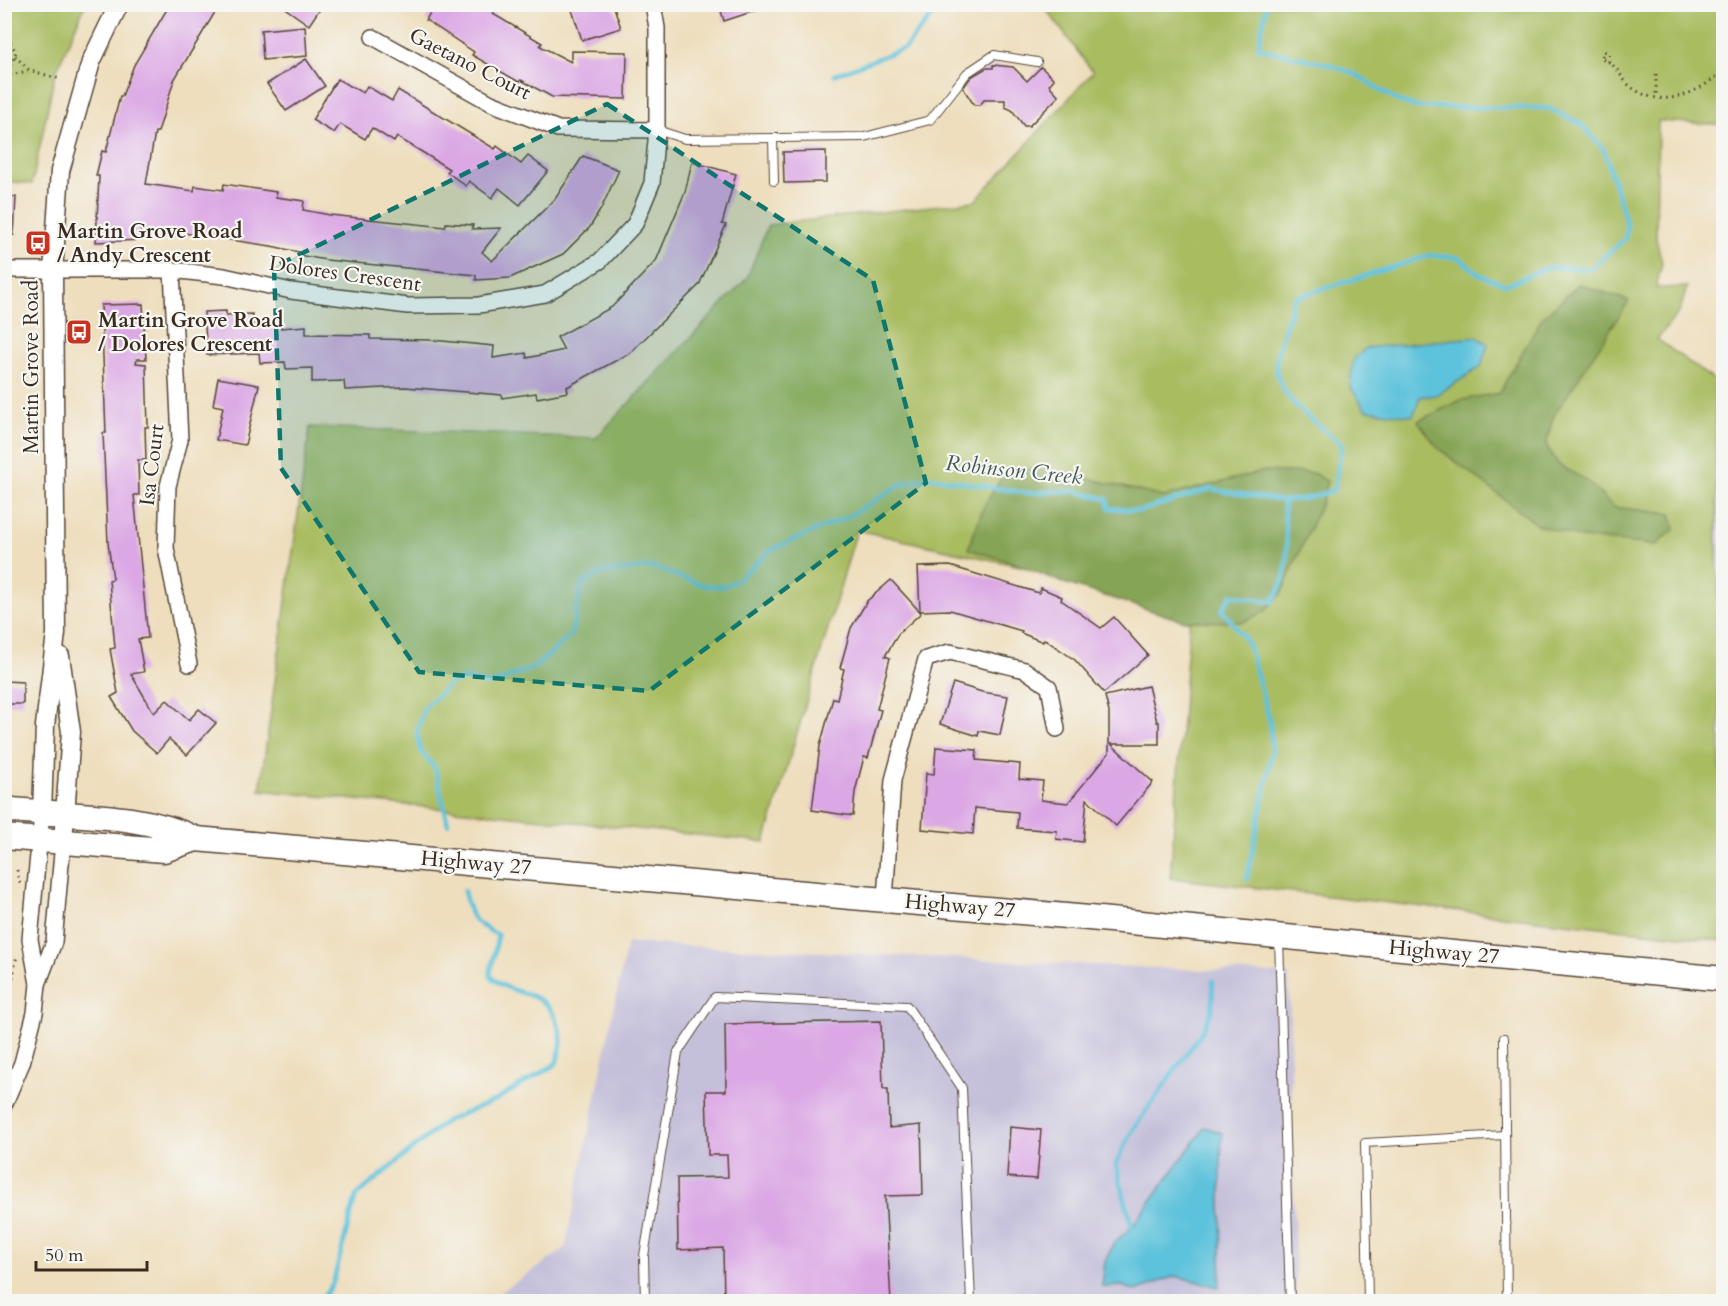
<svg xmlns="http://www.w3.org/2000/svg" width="1728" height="1306" font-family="Cardo,serif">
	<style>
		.built { fill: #e2d4f3 }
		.industrial { fill: #c5c0da }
		.green { fill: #a9bc60; stroke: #72733f; stroke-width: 1.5 }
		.forest { fill: #86a456; stroke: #60673a; stroke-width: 1.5 }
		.water { fill: #5dc2db; stroke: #4c767c; stroke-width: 1.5 }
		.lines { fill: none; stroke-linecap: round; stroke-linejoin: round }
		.stream { stroke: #5dc2db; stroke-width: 4.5 }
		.building { fill: #dba8e5 }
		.service-casing { stroke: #564536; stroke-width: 10 }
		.minor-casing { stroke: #564536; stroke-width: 18 }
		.tertiary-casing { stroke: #564536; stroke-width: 21 }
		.primary-casing { stroke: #564536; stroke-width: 27 }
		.path { stroke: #564536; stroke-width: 3; stroke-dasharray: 1.5 4.5; stroke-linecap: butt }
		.service { stroke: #fff; stroke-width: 8 }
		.minor { stroke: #fff; stroke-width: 15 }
		.tertiary { stroke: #fff; stroke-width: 18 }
		.primary { stroke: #fff; stroke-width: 24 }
		.marked { fill: #0f766e; fill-opacity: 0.2; stroke: #0f766e; stroke-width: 4.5; stroke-dasharray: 12 8; stroke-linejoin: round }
		.labels { text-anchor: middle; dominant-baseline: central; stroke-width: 4.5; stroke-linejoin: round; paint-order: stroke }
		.street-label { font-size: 21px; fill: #3b2a1e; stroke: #f6f6f2 }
		.poi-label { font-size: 21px; font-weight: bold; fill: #3b2a1e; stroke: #f6f6f2; text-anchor: start }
		.water-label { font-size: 22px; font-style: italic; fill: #455857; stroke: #f6f6f2 }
	</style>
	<rect width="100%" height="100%" fill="#f6f6f2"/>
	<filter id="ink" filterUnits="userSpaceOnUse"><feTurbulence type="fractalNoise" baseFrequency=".0167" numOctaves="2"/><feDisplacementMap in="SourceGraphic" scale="12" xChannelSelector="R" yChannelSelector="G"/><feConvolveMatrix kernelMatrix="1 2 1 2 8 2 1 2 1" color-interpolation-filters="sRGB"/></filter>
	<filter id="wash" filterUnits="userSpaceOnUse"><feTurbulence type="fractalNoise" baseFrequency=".008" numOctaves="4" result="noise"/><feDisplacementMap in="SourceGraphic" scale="24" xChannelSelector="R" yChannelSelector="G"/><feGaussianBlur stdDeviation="1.35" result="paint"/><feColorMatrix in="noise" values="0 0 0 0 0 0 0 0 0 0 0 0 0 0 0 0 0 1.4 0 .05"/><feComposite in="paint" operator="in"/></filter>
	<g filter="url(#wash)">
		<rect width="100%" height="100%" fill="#eedebd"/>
		<!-- built -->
		<path class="built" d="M1716 399H1724L1723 860Z"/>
		<!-- industrial -->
		<path class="industrial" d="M627 943 1289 974 1296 1301 486 1302 565 1249Z"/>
		<!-- green -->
		<g class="green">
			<path d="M4 5H85L55 74 32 184 5 181Z"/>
			<path d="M1043 5H1723V125L1658 121 1656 238 1662 263 1656 288 1687 287 1680 311 1657 339 1715 381 1723 941 1170 878 1191 604 857 530 765 842 260 790 310 427 596 438 747 278 768 225 975 201 1093 72Z"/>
		</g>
		<!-- forest -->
		<g class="forest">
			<path d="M1579 284 1629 301 1553 417 1546 445 1559 465 1586 480 1613 507 1671 514 1675 529 1656 545 1582 538 1538 525 1438 448 1418 421 1461 400 1499 393 1542 318Z"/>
			<path d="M1024 469 1063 472 1163 497 1265 471 1313 473 1327 481 1322 501 1281 594 1264 612 1243 622 1184 621 1061 582 1009 561 968 549 985 504 1000 480Z"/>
		</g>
		<!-- water -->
		<g class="water">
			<path d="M1477 337 1488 344 1481 367 1437 395 1420 397 1413 416 1366 410 1350 387 1353 360 1366 348Z"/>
			<path d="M1205 1127 1222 1133C1218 1185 1225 1236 1219 1287L1175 1276 1136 1291 1122 1286 1102 1287 1105 1262 1114 1243 1132 1227Z"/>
		</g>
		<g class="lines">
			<!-- stream -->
			<g class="stream">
				<path d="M834 75 905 48 935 12 937 4"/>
				<path d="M448 824 435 768 420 750 417 733 424 708 451 683 466 679 489 685 535 667 571 635 582 584 601 573 652 567 706 586H724L736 581 771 550 851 515 902 484 930 477 1026 493 1074 491 1107 499 1109 508 1140 511 1210 489 1283 501 1309 498 1334 490 1342 445C1319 424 1277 400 1276 365 1276 351 1290 314 1294 298L1431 255 1459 258 1480 275 1506 285 1549 267 1590 269 1625 239 1627 225 1604 150 1581 124 1548 108 1417 107 1396 100 1357 75 1331 65 1258 48 1267 4"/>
				<path d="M1247 879 1272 753 1270 722 1248 643 1222 610 1231 595 1272 602C1295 573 1285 535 1283 501"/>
				<path d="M1132 1227 1116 1164 1134 1128 1202 1032 1212 1010 1213 981"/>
				<path d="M320 1302 333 1283 356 1196 446 1121 496 1100 556 1064C562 1044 564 1040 556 1020 543 986 510 999 490 975L498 935C473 923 470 918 464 891"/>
			</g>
		</g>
		<g id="blocks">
			<!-- building -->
			<g class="building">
				<path d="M170 4H220L174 80 158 132H155L146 184 194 191 195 186 223 190 224 184 276 192V197L304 201 303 210 330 215 445 227 446 223 473 225 472 229 501 228 482 252 492 261 555 199 583 156 619 170 601 209 590 227 563 254 510 278 476 280V275L326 260 298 255 299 252 271 246 184 233 183 237 141 231 142 240 96 242 99 176H96L102 151 106 152 120 96H122L134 65Z"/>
				<path d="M279 4H323L309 25Z"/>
				<path d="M435 4H484L495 11 493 14 542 43 540 46 571 62V51L627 52 626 99 552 97 521 80 519 82 472 55 474 52 426 20Z"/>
				<path d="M570 4H613L621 28 582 40Z"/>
				<path d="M719 4H766L767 7 724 21Z"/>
				<path d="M305 26 307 56 263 60 261 30Z"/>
				<path d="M306 59 325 86 286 111 267 84Z"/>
				<path d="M993 65 1013 67 1027 81 1041 67 1054 79 1049 85 1059 96 1029 126H1024L1012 110 1005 107V100H984L980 105H974L963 88 971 77 986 68H993Z"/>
				<path d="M337 79 363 93 367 86 392 101 398 90 495 149 497 146 521 164 528 156 548 171 520 205 499 188 492 198 469 181 466 186 447 172 449 169 422 152 397 137 394 142 372 128 365 139 340 124 334 133 312 120Z"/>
				<path d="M826 151V182L784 183 783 152Z"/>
				<path d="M692 162 736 174 722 224 726 225 699 285 630 353 567 387 568 392 537 398 536 393 502 398V395L405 387 345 390 344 381 312 382V368L286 369 285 362 260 363 259 353 207 355 204 312 226 311V315L252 314 253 324 280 323 281 328 306 326V334L370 335V339L432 340 494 346 493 358 526 353 527 358 564 350 557 337 612 307 656 261 685 192Z"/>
				<path d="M4 196 16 197 14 235H4Z"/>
				<path d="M143 304 146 359H137L136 363 146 364 148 427H145L146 460H138L139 495H134L148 638 138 639 144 672 131 674 154 713 167 700 189 720 199 709 216 723 187 755 169 739 157 753 132 731 111 697 118 693 110 649 115 648 109 580 113 579 108 543 103 433H106L101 305Z"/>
				<path d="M218 378 259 385 245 445 216 440 223 407 213 405Z"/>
				<path d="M950 566 1039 593 1041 588 1062 597 1061 600 1101 628 1114 617 1148 655 1104 693 1075 660 1044 639 1043 642 1021 633 1022 631 950 610 920 611 918 567Z"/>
				<path d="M891 580 921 613 899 633 885 656 890 658 877 709 881 710 868 758 864 757 855 792 853 816 812 810 820 746 833 698 837 699 844 669 840 668 851 628 867 601Z"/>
				<path d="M4 681 23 682V704H5Z"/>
				<path d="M953 683 982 692 1008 696 1000 735 979 731 978 736 940 724Z"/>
				<path d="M1148 686 1157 722H1159V744H1111L1153 782 1116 826 1087 799 1083 842 1056 839 1057 831 1017 828 1018 812 975 808 973 834 922 829 926 773 934 774 936 747 977 750 976 760 1020 764 1019 779 1043 781 1041 800 1068 803 1109 753V712L1105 696Z"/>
				<path d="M881 1021 883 1089H888L889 1128 921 1125 923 1195 885 1196 891 1302H724L723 1248 678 1250 677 1178 728 1177 727 1155H708L706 1091H726L725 1024Z"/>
				<path d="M1010 1127 1041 1130 1037 1179 1007 1177Z"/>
			</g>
		</g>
	</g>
	<g filter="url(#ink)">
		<use href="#blocks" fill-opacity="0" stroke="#564536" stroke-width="1.5"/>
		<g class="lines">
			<!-- service casing -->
			<g class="service-casing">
				<g id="service">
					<path d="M657 130 685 139 864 137 930 120 967 73 994 55 1037 62"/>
					<path d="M773 138 774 181"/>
					<path d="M1279 938 1290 1302"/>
					<path d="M1504 1038 1507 1302"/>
					<path d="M645 1302 644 1256 678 1052 715 997 907 1006 962 1088 971 1302"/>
					<path d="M1368 1302 1365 1143 1505 1135"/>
				</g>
			</g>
			<!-- minor casing -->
			<g class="minor-casing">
				<g id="minor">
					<path d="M373 37 491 103 558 129 657 130"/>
					<path d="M4 270H172L224 276 291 291 408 306 479 305 545 294 600 261 635 224 652 183 657 130V28L653 4"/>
					<path d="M172 270 180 440 168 486 166 548 189 664"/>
					<path d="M885 899 893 780 926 659 950 652 1025 670 1049 687 1057 729"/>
					<path d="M38 984 54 942 63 842"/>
					<path d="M4 1105 22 1063 35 1013 38 984 30 939 42 813"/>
				</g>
			</g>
			<!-- tertiary casing -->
			<g class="tertiary-casing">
				<g id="tertiary">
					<path d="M60 656 71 732 63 842"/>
					<path d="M42 813 45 726 56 633 53 272 60 171 91 62 119 4"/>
				</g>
			</g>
			<!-- primary casing -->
			<g class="primary-casing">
				<g id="primary">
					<path d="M4 809C69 817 137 811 196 839L1089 918 1724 979"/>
					<path d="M4 837 164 850 196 839"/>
				</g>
			</g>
			<!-- path -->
			<g class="path">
				<path d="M4 32 16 52 4 85"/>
				<path d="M1724 46 1720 53 1724 60"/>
				<path d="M15 56 29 70 60 79"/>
				<path d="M1609 62V54L1604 51 1601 59C1604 60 1607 61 1609 62 1618 68 1623 81 1631 87 1663 111 1699 93 1724 70"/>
				<path d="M1656 74V96"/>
				<path d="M10 75 28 71"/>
				<path d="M17 870 20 886"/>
				<path d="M4 1025 17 955"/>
			</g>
			<!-- service -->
			<use href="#service" class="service"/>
			<!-- minor -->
			<use href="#minor" class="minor"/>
			<!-- tertiary -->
			<use href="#tertiary" class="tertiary"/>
			<!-- primary -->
			<use href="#primary" class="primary"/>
		</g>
	</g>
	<!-- marked area -->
	<path class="marked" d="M607 104 873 280 926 483 649 691 419 672 281 468 274 267Z"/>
	<!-- icons -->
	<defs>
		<g id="bus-square" transform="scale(1.35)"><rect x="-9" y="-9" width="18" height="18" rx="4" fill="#c8321e" stroke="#f6f6f2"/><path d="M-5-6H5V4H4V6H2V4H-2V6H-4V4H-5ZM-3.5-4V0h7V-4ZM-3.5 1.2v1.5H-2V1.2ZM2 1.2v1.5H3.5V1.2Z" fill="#fff"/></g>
	</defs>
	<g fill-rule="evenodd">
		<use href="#bus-square" x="38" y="243"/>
		<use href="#bus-square" x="79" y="332"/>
	</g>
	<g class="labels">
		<!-- street labels -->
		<g class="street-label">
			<text transform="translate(470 64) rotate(27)">Gaetano Court</text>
			<text transform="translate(345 274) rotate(8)">Dolores Crescent</text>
			<text transform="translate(31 367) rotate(-90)">Martin Grove Road</text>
			<text transform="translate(152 465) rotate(-83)">Isa Court</text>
			<text transform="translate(476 863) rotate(5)">Highway 27</text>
			<text transform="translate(960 906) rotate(5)">Highway 27</text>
			<text transform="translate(1444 952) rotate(5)">Highway 27</text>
		</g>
		<!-- poi labels -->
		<g class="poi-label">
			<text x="57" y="231">Martin Grove Road<tspan x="57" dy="24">/ Andy Crescent</tspan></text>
			<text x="98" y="320">Martin Grove Road<tspan x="98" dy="24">/ Dolores Crescent</tspan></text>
		</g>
		<!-- water labels -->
		<g class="water-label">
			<text transform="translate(1014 470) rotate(6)">Robinson Creek</text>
		</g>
	</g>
	<!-- margin -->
	<rect width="1728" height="1306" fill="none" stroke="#f6f6f2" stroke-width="24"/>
	<!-- scale -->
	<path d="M36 1261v9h111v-9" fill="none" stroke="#3b2a1e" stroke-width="3"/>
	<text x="45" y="1261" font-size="18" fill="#3b2a1e" stroke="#f6f6f2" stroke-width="4.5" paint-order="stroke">50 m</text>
</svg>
